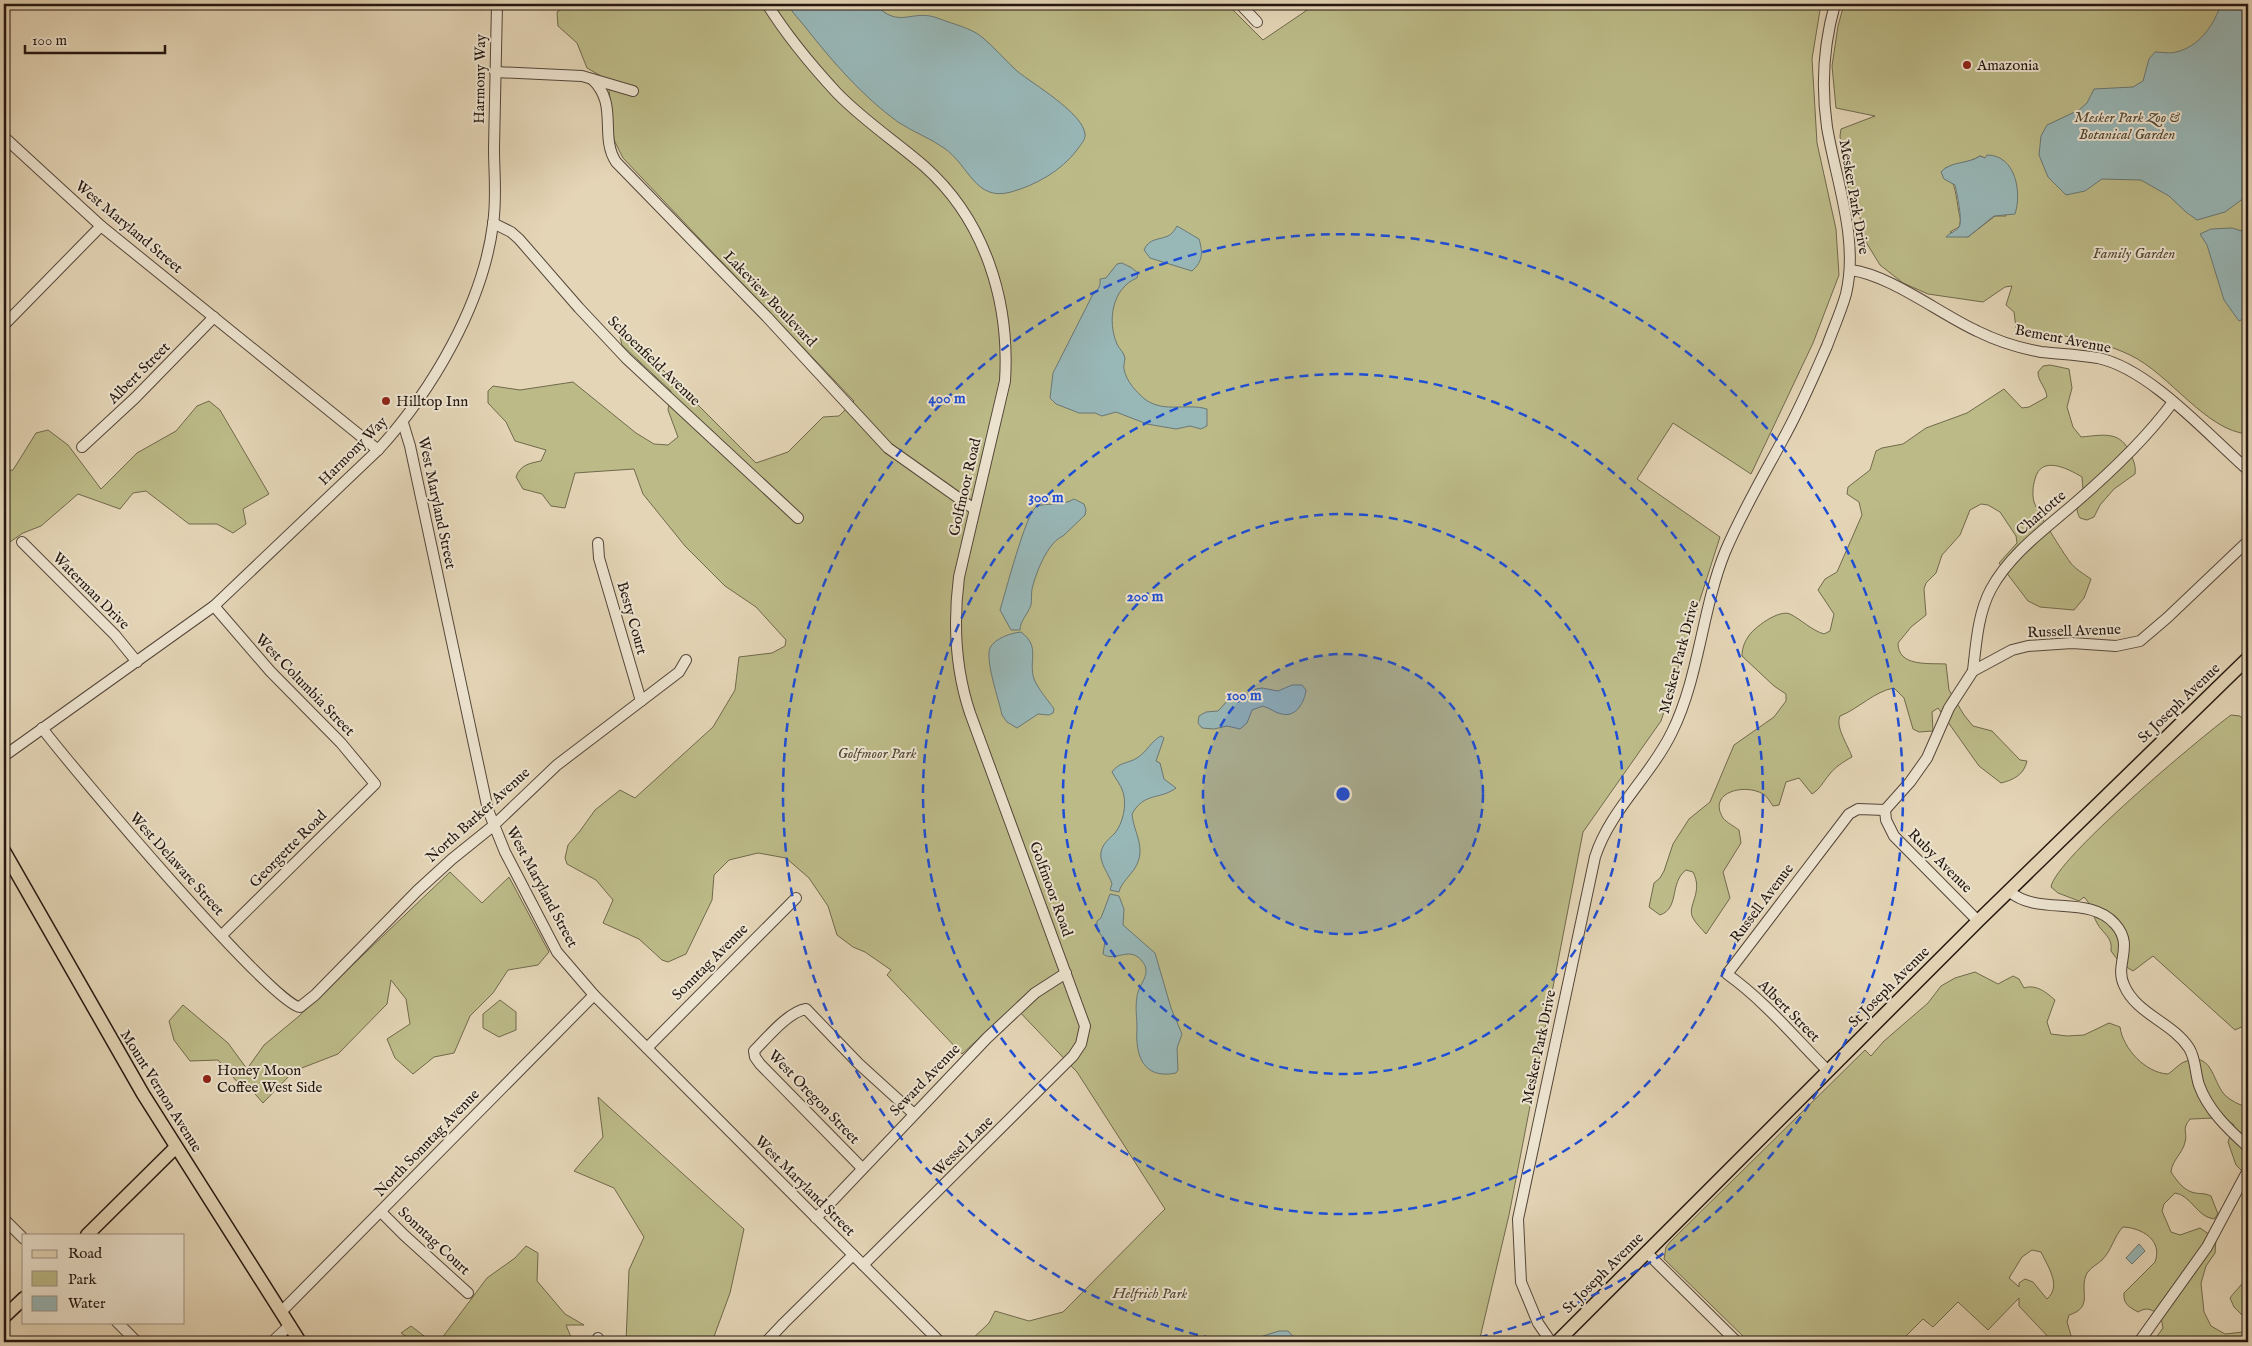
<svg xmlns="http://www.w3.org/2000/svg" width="2252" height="1346" font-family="'IM FELL English',serif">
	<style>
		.green { fill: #bcbb88; stroke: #70694c; fill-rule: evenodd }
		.water { fill: #98b7b7; stroke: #6a7775 }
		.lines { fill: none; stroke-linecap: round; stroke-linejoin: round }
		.minor-casing { stroke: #54463a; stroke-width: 12 }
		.major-casing { stroke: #241711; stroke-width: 15 }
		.minor { stroke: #ede4d0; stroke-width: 10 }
		.major { stroke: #e4d5b6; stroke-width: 12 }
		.ring { fill: none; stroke: #1d4ed8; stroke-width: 2.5; stroke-dasharray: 9 6 }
		.poi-dot { fill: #8f2418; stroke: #ede4d0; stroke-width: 2 }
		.labels { text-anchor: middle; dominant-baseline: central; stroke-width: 4; stroke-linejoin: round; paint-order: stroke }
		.poi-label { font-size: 15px; fill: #241711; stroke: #ede4d0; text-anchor: start }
		.street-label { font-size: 15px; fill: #241711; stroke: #ede4d0 }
		.park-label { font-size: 15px; font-style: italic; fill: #524835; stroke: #ede4d0 }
		.centre { fill: #1d4ed8; stroke: #ede4d0; stroke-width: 2.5 }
		.ring-label { font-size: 15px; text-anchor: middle; font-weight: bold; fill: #1d4ed8; stroke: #ede4d0; stroke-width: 4; stroke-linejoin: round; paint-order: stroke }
	</style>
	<rect width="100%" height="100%" fill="#e4d5b6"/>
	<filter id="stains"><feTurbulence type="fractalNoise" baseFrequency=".004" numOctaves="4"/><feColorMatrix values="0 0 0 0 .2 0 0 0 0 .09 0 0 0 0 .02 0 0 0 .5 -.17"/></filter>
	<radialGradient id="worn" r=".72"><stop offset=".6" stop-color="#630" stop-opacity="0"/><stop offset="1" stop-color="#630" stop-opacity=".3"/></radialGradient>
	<!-- green -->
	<g class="green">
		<path d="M568 4H1227L1263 40 1316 4H1821L1812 59 1817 143 1836 229 1839 275 1813 343 1751 474 1673 423 1637 479 1720 537 1661 721 1583 832 1509 1215 1479 1342H969L989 1323 995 1311 1029 1321 1063 1312 1165 1209 1077 1072 1014 1006 962 1054 887 975 891 970 865 952 853 947 837 935 828 906 809 878 786 858 758 853 729 860 714 875 712 900 686 954 668 962 662 960 639 939 603 923 613 900 596 880 567 864 565 858 568 845 580 831 595 810 620 790 635 798 713 727 735 690 739 657 772 653 785 646 786 640 756 607 725 586 685 546 643 494 634 469 575 473 565 508 551 506 542 494 523 489 516 477C520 465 530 463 541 461L546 450 515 441 506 422 488 403V391L493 386 520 390 573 382 636 433 654 444 668 445 678 437 668 410 671 391 622 345 619 333 636 343 756 463 788 452 823 417 839 416 854 401 623 158 614 140 608 80 587 68 577 43 558 26 557 12Z"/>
		<path d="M1844 4H2248V434C2206 431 2170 374 2130 355 2095 338 2054 335 2016 328L2014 312 2006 305 2012 286 2005 287 1983 302 1928 294 1903 283 1880 265 1866 242 1859 214 1846 182 1840 136 1841 129 1875 116 1836 108 1832 66 1838 26ZM1980 156 1985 158 2006 216H1995L1968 237 1950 232 1959 227C1962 219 1959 216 1958 207 1955 188 1955 185 1945 168 1956 165 1970 162 1980 156Z"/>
		<path d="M2050 365 2069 369 2072 388 2067 407 2073 427 2081 437C2104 435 2121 430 2131 455 2134 462 2136 466 2135 474L2114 489 2100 505 2094 517 2087 520 2080 518C2073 506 2081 502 2083 490 2083 486 2082 481 2082 477 2067 468 2041 455 2035 479 2033 486 2032 494 2034 502 2038 513 2062 551 2070 562 2075 569 2084 574 2091 579L2084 598 2074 610 2040 607 2028 601 1999 563 2017 543 2016 536 2000 512 1988 505 1981 504 1970 510 1960 535 1942 555 1936 573 1926 583 1924 589 1926 615 1911 627 1898 643C1898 667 1928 663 1946 664L1949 690 1964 715 1973 726 1992 731 2020 760 2027 761C2024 775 2013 780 2001 783L1979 766 1938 708 1932 712 1933 731 1919 732 1913 729 1904 698 1894 688C1875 691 1858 709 1840 716 1835 727 1848 745 1852 757 1843 762 1835 767 1829 775 1823 782 1820 789 1812 794L1799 778 1786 782 1779 805 1773 806C1770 802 1767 796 1763 794 1745 783 1707 792 1723 818 1726 822 1735 827 1739 830L1741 843 1723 872 1730 898 1706 934C1702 929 1696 924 1693 918 1686 906 1704 893 1693 872L1686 870C1669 883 1680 908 1660 915L1649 907 1654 883 1660 878 1664 871 1673 844 1689 819 1710 802 1734 745 1774 717 1786 701V694L1774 686 1742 656C1742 649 1744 643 1748 637 1753 628 1779 609 1790 614 1802 620 1811 630 1824 634L1830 631 1834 614 1818 590 1825 579 1837 572 1862 515 1859 502 1847 494 1848 487 1870 470 1876 451 1882 448 1903 444 1926 428 1967 413 2004 389 2022 408 2029 407 2047 397C2046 387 2038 382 2038 372L2043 366Z"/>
		<path d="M209 401 220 410 269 494 243 509 246 524 233 533 217 524H189L146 491 133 493 120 509 78 494 41 526 23 533 4 546V471L13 470 36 433 48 430 68 445 101 489 137 453 176 431 197 406Z"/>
		<path d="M2231 715 2240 716 2248 724V1024L2235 1030 2153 956 2133 971 2120 963 2111 951C2113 937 2103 934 2097 923 2092 914 2092 905 2084 897L2079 901 2058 893 2051 887C2055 859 2201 737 2231 715Z"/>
		<path d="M450 872 482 903 509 877 549 952 538 965 508 970 493 993 470 1016 454 1053 434 1057 413 1074 395 1058 387 1039 410 1024 406 999 391 980 387 1004 338 1054 294 1071 263 1103 248 1086 240 1085 218 1060 190 1061 174 1040 169 1021 183 1005 228 1043 247 1069 264 1045 298 1017Z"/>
		<path d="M1975 972 1998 984 2013 976 2019 979 2024 988C2036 984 2046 992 2055 1000L2047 1022 2051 1034 2067 1036 2084 1035 2109 1023 2120 1027C2123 1049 2146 1073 2168 1074 2173 1071 2179 1064 2184 1062 2212 1050 2212 1080 2224 1094 2229 1100 2241 1106 2248 1107V1177L2236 1165 2228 1142 2234 1125C2223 1115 2204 1119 2190 1119 2181 1130 2188 1132 2185 1142 2183 1153 2172 1160 2171 1172 2177 1181 2184 1191 2195 1193 2201 1194 2205 1193 2211 1196L2218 1214 2214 1219C2197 1217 2191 1195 2175 1193L2164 1204 2162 1211 2171 1232 2180 1235 2200 1228 2216 1239 2215 1253 2206 1266 2201 1283 2204 1312 2211 1326 2225 1334 2243 1332 2248 1323V1342H2153L2163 1328 2161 1317C2153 1310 2148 1306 2138 1312 2129 1307 2123 1304 2124 1293L2155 1262C2163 1240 2142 1228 2123 1227 2114 1236 2112 1250 2102 1260 2098 1264 2091 1267 2087 1273 2078 1290 2095 1307 2069 1315L2067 1322 2072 1339 2069 1342H2053L2019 1306V1298L1988 1330 1958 1302 1933 1327 1923 1319 1900 1342H1749L1664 1259 1666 1247 1670 1242 1865 1050 1871 1056 1884 1041 1928 1003 1941 986 1955 978ZM2032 1250 2041 1252C2048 1267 2062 1286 2047 1299L2033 1282 2025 1279 2019 1283V1287L2009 1278 2022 1257Z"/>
		<path d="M500 1000 516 1012V1030L499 1037 483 1028V1014Z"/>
		<path d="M598 1097 744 1229 730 1293 712 1342H626L629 1270 644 1237 614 1188 574 1171 603 1137Z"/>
		<path d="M526 1246 538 1253 537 1281 565 1314 584 1325H566L573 1342H439L487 1278 515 1258Z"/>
		<path d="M2248 1270V1321L2234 1307 2230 1298C2237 1288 2246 1283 2248 1270Z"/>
		<path d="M411 1326 432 1342H414L401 1333Z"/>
	</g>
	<!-- water -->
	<g class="water">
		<path d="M788 4H875C900 31 912 7 940 19 953 24 971 28 982 37 994 47 1005 60 1017 71 1033 84 1083 113 1085 134 1086 140 1080 145 1077 150 1061 171 1036 185 1011 192 975 202 969 165 944 148 930 138 913 132 898 122 863 97 832 61 806 28 800 20 792 13 788 4Z"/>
		<path d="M2221 4H2248V195L2225 212 2197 220 2186 212 2169 196 2141 180 2102 179 2085 191 2066 195 2048 177 2039 155 2041 136 2047 125 2079 110 2087 103 2094 89 2133 87 2143 81 2149 59 2155 52C2162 52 2170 54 2176 52 2199 47 2214 25 2221 4Z"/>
		<path d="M1987 155C2016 155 2022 193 2015 214L1994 216 1968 237H1946C1949 233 1957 231 1959 227 1963 222 1957 193 1955 185L1944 179 1941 172C1950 161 1969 164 1980 156L1985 158Z"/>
		<path d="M1177 226 1199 239C1203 253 1203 261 1192 271L1150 258 1144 250C1149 238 1159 240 1168 236 1172 234 1175 230 1177 226Z"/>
		<path d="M2232 228 2248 233V315L2247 317 2239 321 2224 300 2207 245 2200 234 2211 229Z"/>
		<path d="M1122 263 1132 268 1138 273 1137 278C1112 288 1107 321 1117 344 1119 349 1124 352 1125 358 1125 361 1123 366 1124 369 1126 381 1137 393 1146 400 1165 413 1187 403 1207 409V426L1201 429 1190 426 1176 429 1147 424 1116 412 1102 416 1095 413H1079L1056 404 1050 398 1053 373 1092 296C1097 291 1101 287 1100 279L1106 278 1117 264Z"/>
		<path d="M1074 499 1084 504 1086 510 1085 515 1063 536C1047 543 1036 573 1032 589 1031 595 1032 600 1031 605 1028 614 1020 621 1020 630H1011L1000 610C1005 594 1026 513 1036 507 1044 502 1061 507 1074 499Z"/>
		<path d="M1021 632C1041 647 1028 660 1034 679 1038 689 1048 700 1054 709L1053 713 1049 715 1038 714 1017 728 1007 722 1002 715C999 700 985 661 990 648 995 638 1011 633 1021 632Z"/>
		<path d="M1292 685H1302L1306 690C1305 701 1296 718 1282 714 1275 713 1270 708 1263 706L1252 710 1247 723 1240 729 1227 726 1214 729 1202 728 1198 723 1199 716 1206 712 1218 711 1230 698 1247 695 1256 689 1262 688 1278 691Z"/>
		<path d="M1161 736 1164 738 1156 761 1160 763 1164 779 1176 788C1160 800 1144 792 1132 814 1134 834 1147 848 1135 868 1130 876 1121 883 1119 892L1110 890 1112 884C1109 874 1099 863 1101 852 1103 843 1109 839 1115 833 1123 823 1127 805 1123 792 1121 785 1115 778 1112 772 1119 762 1127 764 1137 758 1147 752 1151 741 1161 736Z"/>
		<path d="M1110 894 1119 896 1124 909 1123 925 1155 953 1171 1008 1182 1034 1177 1048 1178 1070 1176 1073C1143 1080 1135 1055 1137 1028 1137 1018 1135 1007 1137 997 1138 984 1153 974 1142 961 1129 945 1115 963 1103 954L1105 941 1097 929V921L1101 918Z"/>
		<path d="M2139 1244 2145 1251 2132 1264 2126 1258Z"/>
		<path d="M1279 1331H1288L1298 1342H1254L1263 1336Z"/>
	</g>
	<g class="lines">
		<!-- minor casing -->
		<g class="minor-casing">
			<g id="minor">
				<path d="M767 4C787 36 811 65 837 93 863 120 895 141 924 166 985 220 1010 301 1005 381L959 577C953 624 955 668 970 713L1085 1026 1081 1044 1073 1056 863 1265"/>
				<path d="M1240 4 1257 22"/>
				<path d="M495 72 582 76 633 91"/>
				<path d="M592 79C619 104 599 136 616 162L767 317 888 448 974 509"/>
				<path d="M4 137 101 226 378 450"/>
				<path d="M493 223 511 232 519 239 579 308 626 358 798 518"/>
				<path d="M1851 270C1890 275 1940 314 1977 331 1997 341 2019 348 2041 352 2060 354 2080 355 2098 358 2150 369 2208 435 2248 470"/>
				<path d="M4 325 101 226"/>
				<path d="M403 423 410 446 488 810 505 852 557 952 594 995 940 1342"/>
				<path d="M82 447 135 398 214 317"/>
				<path d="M22 542 115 635 137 662"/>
				<path d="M598 543 599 558 641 701"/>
				<path d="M214 606 270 671 341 743 375 784 222 935"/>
				<path d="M1973 671C1976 644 1978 613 1991 589 2010 554 2045 529 2075 503 2111 472 2145 440 2173 402"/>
				<path d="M42 728C69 764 274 1007 300 1007L315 995 417 891 452 859 493 826 557 765 679 672 686 660"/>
				<path d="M4 756 214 606 378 450C432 391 483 304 493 224 497 199 494 172 494 148 495 100 496 52 497 4"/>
				<path d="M1885 810 1910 782 1927 758 1949 708 1973 671 2012 650 2028 646 2072 643 2116 646 2140 641 2167 618 2248 541"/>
				<path d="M1885 810 1886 820 1894 836 1978 921"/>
				<path d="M2009 891C2038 917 2089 894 2115 924 2135 946 2114 964 2124 985 2136 1014 2172 1022 2189 1048 2196 1059 2195 1073 2199 1085 2208 1110 2228 1129 2248 1147"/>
				<path d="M647 1048 796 898"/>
				<path d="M1828 1071C1795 1038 1766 1002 1727 974L1849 814 1858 809 1885 810"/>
				<path d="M862 1168 760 1064 755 1057 754 1051C767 1038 788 1012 806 1009L859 1064 914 1114"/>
				<path d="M381 1212 404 1235 468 1293"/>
				<path d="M816 1218 987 1038 1035 993 1066 973"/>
				<path d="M4 1219 24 1239"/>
				<path d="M1646 1252 1737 1342"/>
				<path d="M281 1312 594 995"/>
				<path d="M117 1322 137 1342"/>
				<path d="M272 1342 290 1325"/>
				<path d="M597 1342 598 1338"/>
				<path d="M766 1342 784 1323 853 1255"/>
				<path d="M1551 1342 1538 1323 1521 1282 1518 1219 1595 857C1610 810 1651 776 1672 732 1699 678 1702 609 1725 552 1741 514 1762 478 1782 441 1799 411 1813 378 1827 346 1833 329 1841 312 1846 294 1859 239 1836 181 1827 127 1821 86 1824 43 1835 4"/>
				<path d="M2139 1342 2207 1247 2248 1170"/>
			</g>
		</g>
		<!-- major casing -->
		<g class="major-casing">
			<g id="major">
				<path d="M4 851 143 1094 300 1342"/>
				<path d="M87 1235 176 1147"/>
				<path d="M4 1317 24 1298"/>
				<path d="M1557 1342 1978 921 2248 658"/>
			</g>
		</g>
		<!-- minor -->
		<use href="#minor" class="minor"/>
		<!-- major -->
		<use href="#major" class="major"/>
	</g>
	<!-- distance rings -->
	<circle cx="1343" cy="794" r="140" fill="#1d4ed8" fill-opacity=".12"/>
	<g class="ring">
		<circle cx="1343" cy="794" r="140"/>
		<circle cx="1343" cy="794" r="280"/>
		<circle cx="1343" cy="794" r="420"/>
		<path d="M1227 1342A560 560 0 1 1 1459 1342"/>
	</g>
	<!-- markers -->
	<g class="poi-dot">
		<circle cx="1967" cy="65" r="5"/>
		<circle cx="386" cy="401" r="5"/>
		<circle cx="207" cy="1079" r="5"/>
	</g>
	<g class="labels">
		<!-- poi labels -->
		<g class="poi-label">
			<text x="1977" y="65">Amazonia</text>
			<text x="396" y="401">Hilltop Inn</text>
			<text x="217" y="1070">Honey Moon<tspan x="217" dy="17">Coffee West Side</tspan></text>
		</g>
		<!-- street labels -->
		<g class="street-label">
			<text transform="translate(480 79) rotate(-89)">Harmony Way</text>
			<text transform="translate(1854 197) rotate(80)">Mesker Park Drive</text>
			<text transform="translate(129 227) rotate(40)">West Maryland Street</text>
			<text transform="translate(770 299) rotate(46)">Lakeview Boulevard</text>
			<text transform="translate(2063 339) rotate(11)">Bement Avenue</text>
			<text transform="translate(654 361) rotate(44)">Schoenfield Avenue</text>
			<text transform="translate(139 373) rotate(-45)">Albert Street</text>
			<text transform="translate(353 451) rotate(-45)">Harmony Way</text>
			<text transform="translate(965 487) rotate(-77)">Golfmoor Road</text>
			<text transform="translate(437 503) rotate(78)">West Maryland Street</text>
			<text transform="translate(2041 513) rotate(-41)">Charlotte</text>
			<text transform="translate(91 591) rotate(45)">Waterman Drive</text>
			<text transform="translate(632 618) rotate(74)">Besty Court</text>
			<text transform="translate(2074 631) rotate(-2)">Russell Avenue</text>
			<text transform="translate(1679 657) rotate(-75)">Mesker Park Drive</text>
			<text transform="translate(305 685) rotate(46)">West Columbia Street</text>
			<text transform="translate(2179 703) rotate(-44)">St Joseph Avenue</text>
			<text transform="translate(478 815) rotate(-42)">North Barker Avenue</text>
			<text transform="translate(288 849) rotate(-45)">Georgette Road</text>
			<text transform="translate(1940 861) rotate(45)">Ruby Avenue</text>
			<text transform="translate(177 864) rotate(48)">West Delaware Street</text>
			<text transform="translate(542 887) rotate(62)">West Maryland Street</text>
			<text transform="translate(1051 889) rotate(70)">Golfmoor Road</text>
			<text transform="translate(1762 903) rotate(-53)">Russell Avenue</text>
			<text transform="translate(710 962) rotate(-45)">Sonntag Avenue</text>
			<text transform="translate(1889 987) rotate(-45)">St Joseph Avenue</text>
			<text transform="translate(1789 1011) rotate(45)">Albert Street</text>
			<text transform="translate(1539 1047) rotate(-78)">Mesker Park Drive</text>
			<text transform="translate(925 1080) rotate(-46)">Seward Avenue</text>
			<text transform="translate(161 1091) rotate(58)">Mount Vernon Avenue</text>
			<text transform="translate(814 1097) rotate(46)">West Oregon Street</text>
			<text transform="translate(427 1143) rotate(-46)">North Sonntag Avenue</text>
			<text transform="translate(963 1146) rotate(-45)">Wessel Lane</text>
			<text transform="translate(805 1186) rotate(45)">West Maryland Street</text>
			<text transform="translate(434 1241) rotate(43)">Sonntag Court</text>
			<text transform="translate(1603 1273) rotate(-45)">St Joseph Avenue</text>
		</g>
		<!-- park labels -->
		<g class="park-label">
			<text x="2127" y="117">Mesker Park Zoo &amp;<tspan x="2127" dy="17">Botanical Garden</tspan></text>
			<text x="2134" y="253">Family Garden</text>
			<text x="877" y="753">Golfmoor Park</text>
			<text x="1150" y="1293">Helfrich Park</text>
		</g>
	</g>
	<circle cx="1343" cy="794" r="8" class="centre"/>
	<g class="ring-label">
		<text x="947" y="403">400 m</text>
		<text x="1046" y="502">300 m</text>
		<text x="1145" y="601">200 m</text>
		<text x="1244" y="700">100 m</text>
	</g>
	<!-- margin -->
	<rect width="2252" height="1346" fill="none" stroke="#e4d5b6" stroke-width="20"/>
	<rect x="5" y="5" width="2242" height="1336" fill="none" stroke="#241711" stroke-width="2.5"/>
	<rect x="10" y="10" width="2232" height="1326" fill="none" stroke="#241711"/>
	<!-- legend -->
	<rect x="22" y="1234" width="162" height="90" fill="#ede4d0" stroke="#9d9284"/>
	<rect x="32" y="1250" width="25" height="8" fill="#e4d5b6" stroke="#9d9284"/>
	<text x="68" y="1258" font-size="15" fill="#241711">Road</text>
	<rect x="32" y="1271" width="25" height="15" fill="#bcbb88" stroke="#9d9284"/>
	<text x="68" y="1284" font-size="15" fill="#241711">Park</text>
	<rect x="32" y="1296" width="25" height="15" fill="#98b7b7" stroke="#9d9284"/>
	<text x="68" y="1308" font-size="15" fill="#241711">Water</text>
	<!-- scale -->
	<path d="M25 45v8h140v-8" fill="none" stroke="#241711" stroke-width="2.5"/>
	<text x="32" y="45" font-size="15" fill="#241711" stroke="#ede4d0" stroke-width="4" paint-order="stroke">100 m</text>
	<rect width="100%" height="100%" filter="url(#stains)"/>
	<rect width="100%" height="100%" fill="url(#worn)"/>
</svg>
